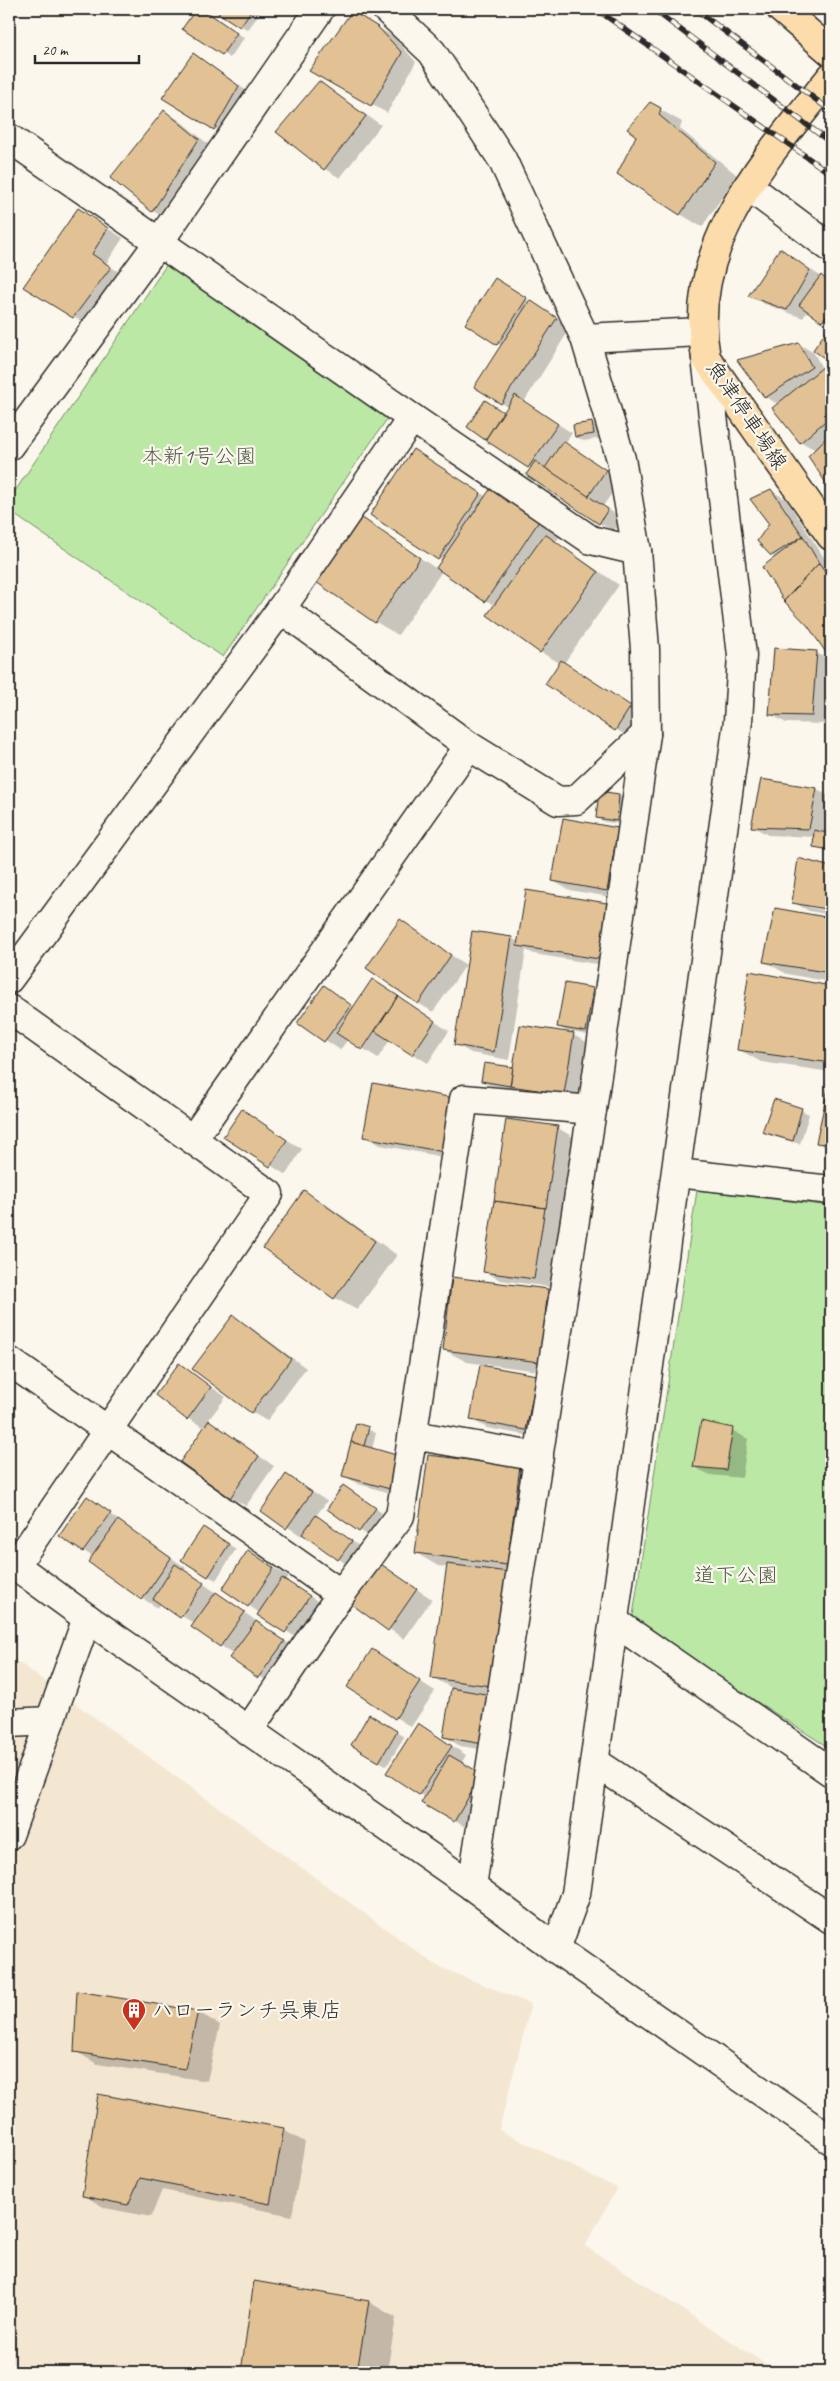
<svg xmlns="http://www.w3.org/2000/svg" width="840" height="2381" font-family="Caveat,'Klee One',sans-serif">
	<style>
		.built { fill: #f4e7d2 }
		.green { fill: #bce8a6; stroke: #748a68 }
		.shadow { fill: #0003 }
		.building { fill: #e2c295; stroke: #2b2b2b }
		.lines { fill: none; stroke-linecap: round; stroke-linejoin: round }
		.minor-casing { stroke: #2b2b2b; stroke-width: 31 }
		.major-casing { stroke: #2b2b2b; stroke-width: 31 }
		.minor { stroke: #fbf7ec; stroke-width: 28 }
		.major { stroke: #fddcac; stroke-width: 28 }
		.rail-casing { stroke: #2b2b2b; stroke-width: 5.5 }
		.rail { stroke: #fbf7ec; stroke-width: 4; stroke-dasharray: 11; stroke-linecap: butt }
		.labels { text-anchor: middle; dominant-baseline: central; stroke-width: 4.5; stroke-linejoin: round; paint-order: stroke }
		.street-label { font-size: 21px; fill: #2b2b2b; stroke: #fbf7ec }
		.park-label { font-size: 21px; fill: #4f5a4a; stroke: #fbf7ec }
		.poi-label { font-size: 21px; fill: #2b2b2b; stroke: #fbf7ec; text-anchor: start }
	</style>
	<rect width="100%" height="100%" fill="#fbf7ec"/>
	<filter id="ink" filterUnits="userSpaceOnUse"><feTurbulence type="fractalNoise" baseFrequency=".02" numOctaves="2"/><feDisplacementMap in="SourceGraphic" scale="10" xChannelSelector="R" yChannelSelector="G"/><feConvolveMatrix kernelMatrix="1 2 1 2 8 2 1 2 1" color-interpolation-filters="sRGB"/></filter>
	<g filter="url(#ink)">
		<!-- built -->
		<path class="built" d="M9 1658 14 1659 437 1966 531 2004 499 2130 617 2188 585 2246 778 2372H9Z"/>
		<!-- green -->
		<g class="green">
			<path d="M167 264 387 419 223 657 9 511V500Z"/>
			<path d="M697 1190 831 1206V1749L632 1622Z"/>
		</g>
		<!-- shadow -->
		<g class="shadow">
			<path d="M198 9 206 11 244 38 230 58 183 28Z"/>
			<path d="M214 9H260L262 10 248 30Z"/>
			<path d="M367 21 394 37 416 62 387 113 311 71Z"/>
			<path d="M194 54 254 96 230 138 164 97Z"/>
			<path d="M319 83 381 125 340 178 325 169 278 132Z"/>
			<path d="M650 104 682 122 680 129 737 175 702 227 680 214 638 135Z"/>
			<path d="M164 111 179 120 214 149 168 220 153 211 112 178Z"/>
			<path d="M79 210 123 238 106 264 126 276 89 326 25 287Z"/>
			<path d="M780 250 831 283V326L808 310 803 318 765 304 750 296Z"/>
			<path d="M510 289 571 327 524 402 572 433 565 444 621 480 603 506 623 519 614 531 599 523 532 469 469 427 493 406 504 414 508 407 476 387 502 346 467 324Z"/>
			<path d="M799 344 814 353 822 368 831 374V488L810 456 816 450 801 442 779 405 766 397Z"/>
			<path d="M591 423 599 427 601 438 584 441 576 437Z"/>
			<path d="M413 450 487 497 491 490 561 535 556 542 619 585 564 663 645 716 631 738 615 729 560 663 540 652 495 606 442 571 398 635 376 622 361 519 437 569 443 561 438 558Z"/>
			<path d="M770 490 786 499 831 568V656L809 625 776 558 771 555Z"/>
			<path d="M817 653 831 661 827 724 786 723 770 714Z"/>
			<path d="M817 789 831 797 825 834 831 835V852L814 846 815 837 768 835 752 826Z"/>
			<path d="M600 793 619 795 627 800 624 824 605 822 597 818Z"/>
			<path d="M618 829 633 838 622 899 569 890 553 881Z"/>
			<path d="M799 860 831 869V909L808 905V907L831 912V915L809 911 793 902Z"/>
			<path d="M527 891 607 904 622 913 614 967 534 954 526 950 509 1060 471 1053 455 1044 511 938 519 942Z"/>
			<path d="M776 909 831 920V982L787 974 765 962Z"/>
			<path d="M400 921 466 965 433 1012 418 1003Z"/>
			<path d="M750 972 831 987V1072L761 1062 738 1049Z"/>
			<path d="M566 984 593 989 600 993 593 1036 566 1031 559 1027Z"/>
			<path d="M324 987 355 1007 387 990 449 1031 428 1063 390 1040 378 1058 348 1039 340 1050 299 1022Z"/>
			<path d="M573 1035 589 1043 580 1102 527 1094 519 1090 489 1085 482 1081 485 1064 514 1069Z"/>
			<path d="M374 1084 459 1160 380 1145 365 1136Z"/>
			<path d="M829 1090H831V1150L818 1142Z"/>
			<path d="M801 1110 809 1114 800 1144 771 1136 763 1132Z"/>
			<path d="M256 1120 302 1149 286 1175 225 1136Z"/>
			<path d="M508 1120 558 1128 573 1137 550 1287 500 1280 484 1271Z"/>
			<path d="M304 1192 327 1205 397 1255 357 1310 335 1298Z"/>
			<path d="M453 1279 548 1290 570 1303 562 1374 484 1364 483 1367 536 1376 552 1385 542 1438 487 1428 471 1419 481 1364 467 1362 444 1350Z"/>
			<path d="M233 1317 249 1326 306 1368 267 1421 251 1412Z"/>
			<path d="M179 1365 226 1397 203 1427 187 1418Z"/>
			<path d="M210 1422 274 1466 246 1506 230 1497Z"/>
			<path d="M357 1425 376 1433 372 1450 405 1497 358 1484 343 1475Z"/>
			<path d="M732 1430 748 1439 742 1478 710 1475 694 1467Z"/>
			<path d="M429 1456 520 1468 542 1480 499 1752 460 1746 445 1737 452 1688 432 1677 448 1567 438 1566 416 1553Z"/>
			<path d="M286 1476 327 1501 316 1516 359 1546 346 1564 304 1534 302 1536 262 1511Z"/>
			<path d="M351 1491 382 1513 367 1535 328 1509Z"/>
			<path d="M87 1498 186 1568 184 1570 299 1651 274 1686 231 1657 234 1654 221 1646 195 1624 161 1603 158 1608 143 1599 90 1561 93 1557 61 1536Z"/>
			<path d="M211 1533 236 1549 216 1580 208 1576Z"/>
			<path d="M248 1552 289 1577 286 1581 325 1606 301 1641 223 1588Z"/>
			<path d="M378 1564 432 1599 404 1639 351 1603Z"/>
			<path d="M387 1660 435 1691 411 1727 349 1687Z"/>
			<path d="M370 1716 404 1737 387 1766 353 1745Z"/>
			<path d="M434 1734 466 1755 461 1764 496 1784 470 1830 423 1802 426 1798 420 1794Z"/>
			<path d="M78 1992 198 2012 220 2025 207 2081 97 2064 75 2051Z"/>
			<path d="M283 2130 305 2142 292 2216 162 2190 151 2217 105 2208 83 2195Z"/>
			<path d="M255 2282 369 2302 396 2318 387 2372H242Z"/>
		</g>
		<!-- building -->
		<g class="building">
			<path d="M196 9H203L237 33 222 55 182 29Z"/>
			<path d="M212 9H252L240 27Z"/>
			<path d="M352 11 378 27 402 53 371 106 309 71Z"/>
			<path d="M193 53 239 86 214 130 162 98Z"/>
			<path d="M319 81 366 116 324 170 276 132Z"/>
			<path d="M650 102 661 108 659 115 715 162 680 215 617 174 636 136 627 129Z"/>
			<path d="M164 110 199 139 152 212 110 178Z"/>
			<path d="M78 208 108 228 92 254 111 267 73 318 23 287Z"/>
			<path d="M780 248 810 270 787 310 748 296Z"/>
			<path d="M821 275 831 284V308L822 322 799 305Z"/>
			<path d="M495 278 527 298 497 345 465 324Z"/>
			<path d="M530 300 557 318 501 404 474 387Z"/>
			<path d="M831 324V363L813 350Z"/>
			<path d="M799 343 812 367 765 398 737 360Z"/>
			<path d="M823 367 831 376V416L800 443 772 408Z"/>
			<path d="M515 395 558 424 528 468 485 440Z"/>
			<path d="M485 400 503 412 485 440 467 427Z"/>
			<path d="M592 422 594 434 575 437 573 425Z"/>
			<path d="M831 433V484L828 486 808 456Z"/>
			<path d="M563 441 606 470 588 497 545 468Z"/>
			<path d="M413 449 481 493 438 560 370 515Z"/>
			<path d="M535 461 608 509 599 524 526 475Z"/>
			<path d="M491 488 539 521 485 602 436 568Z"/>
			<path d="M771 489 803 536 771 556 757 541 769 524 750 499Z"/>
			<path d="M361 517 420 558 375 623 316 582Z"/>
			<path d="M545 534 598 572 540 653 487 615Z"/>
			<path d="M803 536 819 563 784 601 762 567Z"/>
			<path d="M819 563 831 579V660L808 626 784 601Z"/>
			<path d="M774 648 817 651 812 716 769 715Z"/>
			<path d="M561 660 631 706 615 731 545 684Z"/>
			<path d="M761 779 817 788 809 829 751 827Z"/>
			<path d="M599 791 619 794 617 821 596 818Z"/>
			<path d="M563 818 618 828 607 891 552 881Z"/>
			<path d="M814 830 831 834V850L813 847Z"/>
			<path d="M798 858 831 867V910L792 903Z"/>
			<path d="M526 890 607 903 599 959 517 946Z"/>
			<path d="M775 908 831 918V973L763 962Z"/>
			<path d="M400 919 451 955 418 1004 366 968Z"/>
			<path d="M472 931 512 937 494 1052 454 1045Z"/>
			<path d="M749 971 831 986V1063L737 1050Z"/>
			<path d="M372 979 398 996 362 1050 336 1033Z"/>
			<path d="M565 983 593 988 586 1032 557 1027Z"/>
			<path d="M324 985 351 1005 324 1042 297 1023Z"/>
			<path d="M398 996 435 1021 412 1055 375 1031Z"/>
			<path d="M520 1025 574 1033 564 1094 510 1086Z"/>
			<path d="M484 1063 513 1067 510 1086 481 1081Z"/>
			<path d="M373 1083 454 1098 444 1152 363 1137Z"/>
			<path d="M828 1088 831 1089V1145L816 1143Z"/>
			<path d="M774 1099 802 1108 793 1141 762 1132Z"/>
			<path d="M242 1109 287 1140 270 1167 223 1137Z"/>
			<path d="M506 1119 558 1126 546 1208 494 1201Z"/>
			<path d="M304 1190 375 1241 334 1299 263 1248Z"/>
			<path d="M494 1201 545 1208 534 1279 483 1272Z"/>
			<path d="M452 1277 548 1289 540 1362 443 1350Z"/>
			<path d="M233 1315 291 1359 251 1413 192 1369Z"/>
			<path d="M179 1363 211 1387 187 1420 155 1395Z"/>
			<path d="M480 1365 537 1375 526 1430 470 1420Z"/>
			<path d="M209 1420 259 1456 230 1498 180 1462Z"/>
			<path d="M701 1421 733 1428 726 1470 693 1467Z"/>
			<path d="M356 1423 369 1427 364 1446 351 1442Z"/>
			<path d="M351 1442 400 1456 390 1489 342 1476Z"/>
			<path d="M428 1455 520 1466 507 1565 415 1553Z"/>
			<path d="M286 1474 312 1492 286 1529 261 1511Z"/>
			<path d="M343 1485 376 1508 359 1532 327 1509Z"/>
			<path d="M87 1496 111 1513 83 1552 59 1536Z"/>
			<path d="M316 1515 352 1541 338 1560 302 1534Z"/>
			<path d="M118 1520 171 1558 142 1600 88 1562Z"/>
			<path d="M203 1527 229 1544 208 1577 181 1560Z"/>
			<path d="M248 1550 274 1568 248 1607 222 1589Z"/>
			<path d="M378 1562 417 1589 388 1631 350 1603Z"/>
			<path d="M175 1564 204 1583 180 1618 153 1599Z"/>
			<path d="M447 1564 508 1572 491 1686 431 1678Z"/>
			<path d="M282 1578 310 1596 285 1633 257 1615Z"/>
			<path d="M216 1592 245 1612 220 1647 191 1627Z"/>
			<path d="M256 1621 285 1641 258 1678 229 1658Z"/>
			<path d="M372 1649 420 1681 395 1719 347 1687Z"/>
			<path d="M451 1688 491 1695 483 1744 443 1737Z"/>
			<path d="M369 1714 397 1731 379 1762 351 1745Z"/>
			<path d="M418 1723 452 1746 419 1795 386 1773Z"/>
			<path d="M449 1755 482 1774 454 1822 421 1803Z"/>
			<path d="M77 1991 198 2011 185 2069 74 2052Z"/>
			<path d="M98 2094 284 2128 270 2204 140 2178 128 2205 82 2196Z"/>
			<path d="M254 2281 369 2301 357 2372H241Z"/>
		</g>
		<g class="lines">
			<!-- minor casing -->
			<g class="minor-casing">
				<g id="minor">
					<path d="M386 9 432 52 502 159 585 338 621 459 637 551 645 649 646 734 592 1110 472 1886"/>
					<path d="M9 138 412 418 591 540 637 551"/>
					<path d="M748 186 831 248"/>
					<path d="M585 338 701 332"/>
					<path d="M9 446 159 242 320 9"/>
					<path d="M281 609 469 746 558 801 576 800 646 734"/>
					<path d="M9 979 281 609 412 418"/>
					<path d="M9 1009 269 1194 15 1566"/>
					<path d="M193 1139 469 746"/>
					<path d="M677 1173 831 1190"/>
					<path d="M9 1361 341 1594 248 1731"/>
					<path d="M413 1435 539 1457"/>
					<path d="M9 1561 87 1618 472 1886 556 1949 831 2140"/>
					<path d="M341 1594 400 1516 464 1099 592 1110"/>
					<path d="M615 1622 831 1772"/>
					<path d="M9 1723 50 1721"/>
					<path d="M595 1762 831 1919"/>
					<path d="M9 1835 87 1618"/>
					<path d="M556 1949 576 1894 738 721 742 655 706 358"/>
				</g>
			</g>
			<!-- major casing -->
			<g class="major-casing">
				<g id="major">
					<path d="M781 9 831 52"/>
					<path d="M831 77C766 158 685 245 706 358L831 536"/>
				</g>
			</g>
			<!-- minor -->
			<use href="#minor" class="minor"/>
			<!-- major -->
			<use href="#major" class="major"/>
			<!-- rail casing -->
			<g class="rail-casing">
				<g id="rail">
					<path d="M596 9 831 174"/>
					<path d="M653 9 831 143"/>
					<path d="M695 9 831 111"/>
				</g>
			</g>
			<!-- rail -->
			<use href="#rail" class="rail"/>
		</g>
	</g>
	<!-- icons -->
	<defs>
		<g id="building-pin" transform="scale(1.25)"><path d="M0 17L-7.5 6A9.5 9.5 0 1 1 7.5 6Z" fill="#c8321e" stroke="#fbf7ec"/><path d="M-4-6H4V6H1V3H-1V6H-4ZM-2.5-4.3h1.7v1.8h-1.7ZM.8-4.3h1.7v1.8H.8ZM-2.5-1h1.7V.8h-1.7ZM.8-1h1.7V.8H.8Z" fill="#fff"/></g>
	</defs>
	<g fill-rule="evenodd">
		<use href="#building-pin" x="134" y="2010"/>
	</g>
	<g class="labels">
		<!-- street labels -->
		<g class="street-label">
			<text transform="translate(747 415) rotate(56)">魚津停車場線</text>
		</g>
		<!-- park labels -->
		<g class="park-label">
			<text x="199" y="456">本新1号公園</text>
			<text x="736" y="1575">道下公園</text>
		</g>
		<!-- poi labels -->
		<g class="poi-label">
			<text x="152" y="2010">ハローランチ呉東店</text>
		</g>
	</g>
	<!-- margin -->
	<rect width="840" height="2381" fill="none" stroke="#fbf7ec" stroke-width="30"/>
	<rect x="15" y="15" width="810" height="2351" fill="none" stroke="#2b2b2b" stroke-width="2" filter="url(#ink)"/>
	<!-- scale -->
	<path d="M35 55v8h104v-8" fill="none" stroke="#2b2b2b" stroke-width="2.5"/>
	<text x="42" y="55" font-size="15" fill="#2b2b2b" stroke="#fbf7ec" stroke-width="4" paint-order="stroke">20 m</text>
</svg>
